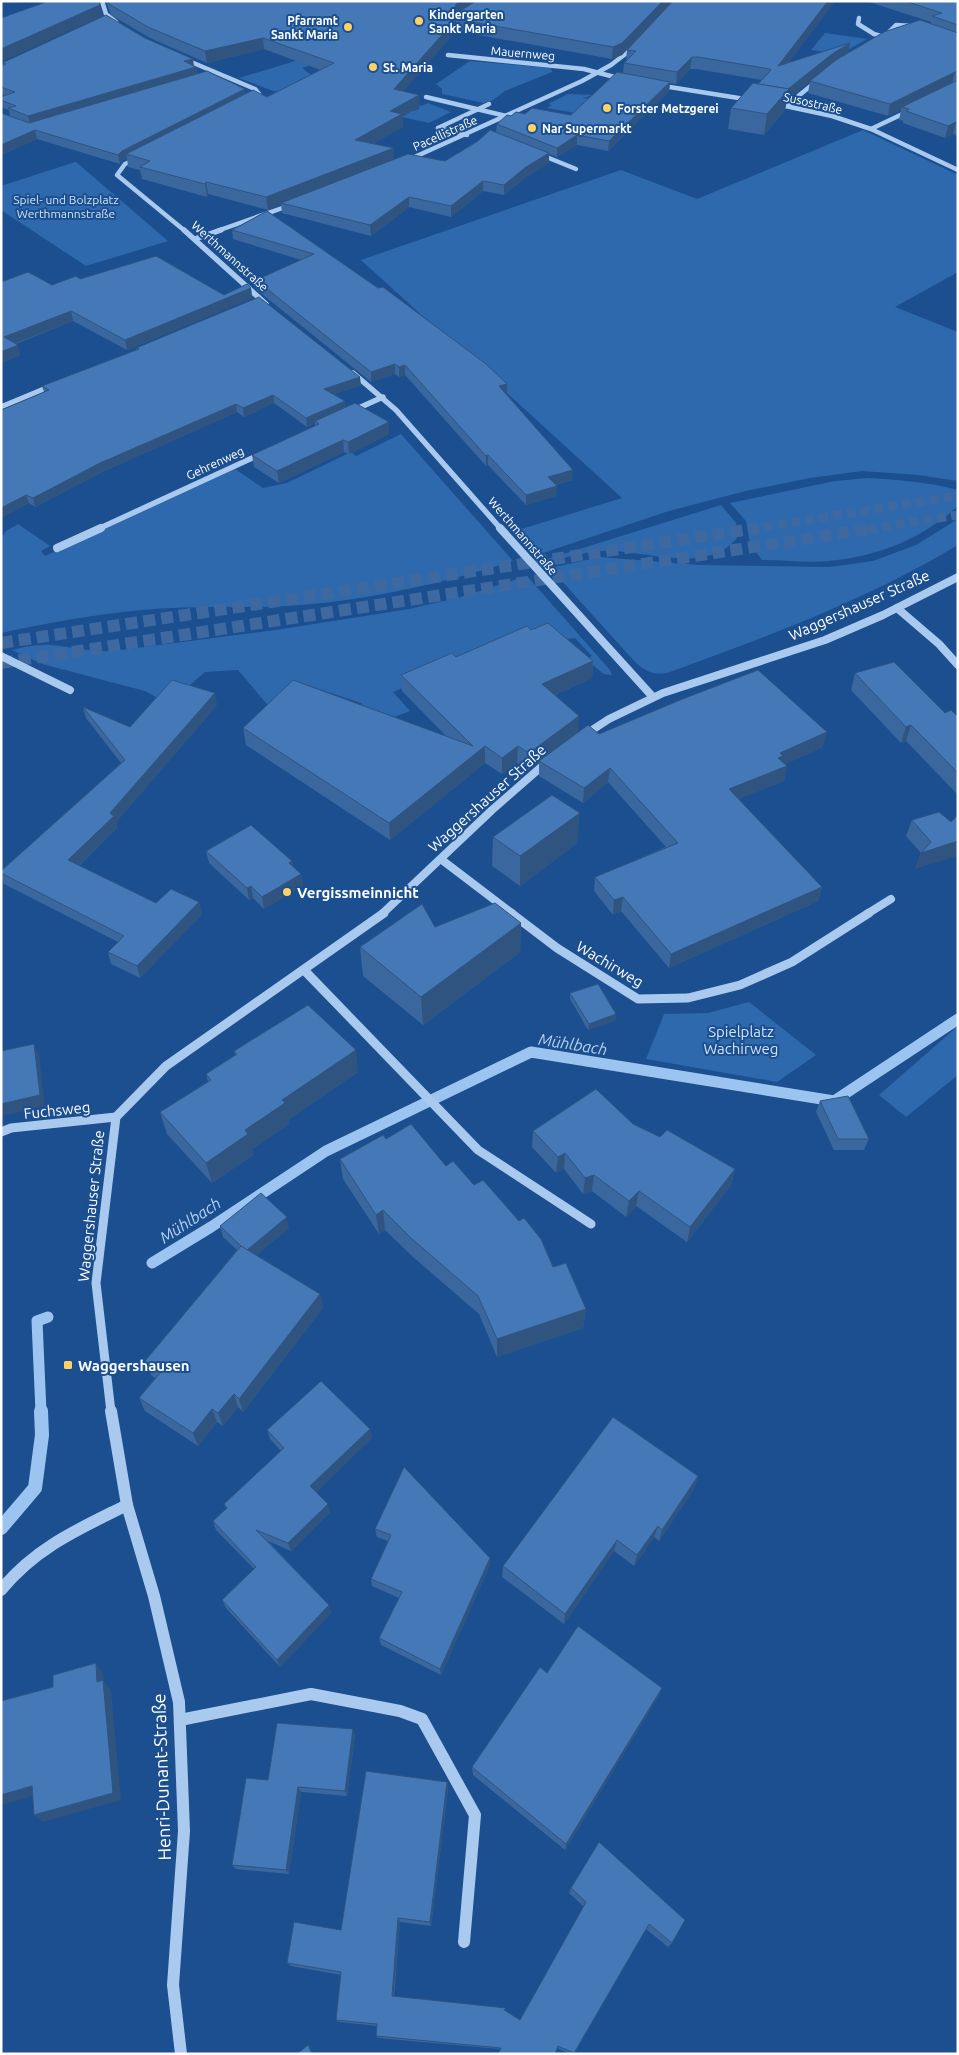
<svg xmlns="http://www.w3.org/2000/svg" width="959" height="2055" font-family="Ubuntu,sans-serif">
	<style>
		.green { fill: #2e69ad }
		.lines { fill: none; stroke-linecap: round; stroke-linejoin: round }
		.stream-far1 { stroke: #9cc4f0; stroke-width: 11 }
		.stream { stroke: #9cc4f0; stroke-width: 14 }
		.highway-tunnel-far1 { stroke: #3d69a0; stroke-width: 9; stroke-dasharray: 9 5; stroke-linecap: butt }
		.highway-tunnel { stroke: #3d69a0; stroke-width: 12; stroke-dasharray: 12 6; stroke-linecap: butt }
		.minor-far4 { stroke: #a9c9ee; stroke-width: 4.5 }
		.minor-far3 { stroke: #a9c9ee; stroke-width: 5.5 }
		.minor-far2 { stroke: #a9c9ee; stroke-width: 8 }
		.minor-far1 { stroke: #a9c9ee; stroke-width: 9 }
		.minor { stroke: #a9c9ee; stroke-width: 12 }
		.wall { fill: #3a679d }
		.shaded-wall { fill: #305480 }
		.building { fill: #4478b7; stroke: #305480 }
		.poi-dot { fill: #ffd166; stroke: #1b4f8f; stroke-width: 2 }
		.labels { text-anchor: middle; dominant-baseline: central; stroke-width: 4; stroke-linejoin: round; paint-order: stroke }
		.far-poi-label { font-size: 12px; font-weight: bold; fill: #fff; stroke: #1b4f8f; text-anchor: start }
		.far-street-label { font-size: 12px; fill: #fff; stroke: #1b4f8f }
		.far-park-label { font-size: 12px; fill: #cfe3fa; stroke: #1b4f8f }
		.street-label { font-size: 15px; fill: #fff; stroke: #1b4f8f }
		.poi-label { font-size: 15px; font-weight: bold; fill: #fff; stroke: #1b4f8f; text-anchor: start }
		.park-label { font-size: 15px; fill: #cfe3fa; stroke: #1b4f8f }
		.water-label { font-size: 16px; font-style: italic; fill: #b5d3f5; stroke: #1b4f8f }
		.near-street-label { font-size: 18px; fill: #fff; stroke: #1b4f8f }
	</style>
	<rect width="100%" height="100%" fill="#1b4f8f"/>
	<!-- green -->
	<g class="green">
		<path d="M825 33 867 39 841 54 811 50Z"/>
		<path d="M345 46H367L302 68 322 83 281 92 273 91 239 78Z"/>
		<path d="M470 61 551 68 552 72 505 91 493 100 484 103 442 94V89L436 84Z"/>
		<path d="M297 94 402 108 414 111 420 108 409 104 414 102 421 106 428 103 451 112 429 123Z"/>
		<path d="M568 94 594 95 583 98 597 100 581 114 547 108 552 105 548 104Z"/>
		<path d="M863 130 958 175V272L895 307 958 332V481L918 475 862 471 810 478 746 491 669 511 537 555 515 531 622 498 361 260 621 170 697 199Z"/>
		<path d="M75 162H76L168 241 86 266 1 210V186Z"/>
		<path d="M401 434 513 561C444 583 374 599 302 605 249 609 196 605 143 610 95 614 48 623 1 633V538L6 531 18 524 50 546 41 551 45 556 235 469 263 488 287 483 351 452 356 456Z"/>
		<path d="M868 478C899 480 928 482 958 490V506C922 539 877 557 828 561 807 563 784 560 762 560L750 544 746 521 730 503 835 481Z"/>
		<path d="M721 505 736 523 737 538C705 576 646 549 604 551 583 552 563 558 543 564L541 561Z"/>
		<path d="M958 519V545C867 600 766 637 667 673 653 675 647 672 636 663L550 568 600 557 699 565 829 567 852 564 873 561 916 545Z"/>
		<path d="M527 576 610 670 612 675 604 674 585 659 592 656 575 638 551 641 462 664 393 692 410 711 378 723 361 703 298 682 271 709 238 670 205 672 183 691 161 700 145 691 42 664 12 650C25 647 37 644 51 645 72 647 92 652 113 651L276 630 409 609 461 597Z"/>
		<path d="M749 1002 816 1055 777 1082 646 1059 664 1014 708 1013Z"/>
		<path d="M958 1026V1075L906 1117 879 1095Z"/>
	</g>
	<g class="lines">
		<!-- stream-far1 -->
		<g class="stream-far1">
			<path d="M152 1263 211 1227 326 1151 531 1052 834 1101 958 1019"/>
			<path d="M41 1412 37 1321 48 1317"/>
		</g>
		<!-- stream -->
		<path class="stream" d="M1 1528 35 1488 42 1435 41 1411"/>
		<!-- highway-tunnel-far1 -->
		<g class="highway-tunnel-far1">
			<path d="M750 529 958 496"/>
			<path d="M868 529 958 515"/>
		</g>
		<!-- highway-tunnel -->
		<g class="highway-tunnel">
			<path d="M1 643 758 528"/>
			<path d="M1 663 876 528"/>
		</g>
		<!-- minor-far4 -->
		<g class="minor-far4">
			<path d="M102 1 106 14 116 22"/>
			<path d="M859 18 858 24 874 34 884 37"/>
			<path d="M885 36 896 25 913 26"/>
			<path d="M448 55 584 69 622 79"/>
			<path d="M184 59 255 89 259 94 251 99"/>
			<path d="M657 85 751 100"/>
			<path d="M426 97 506 116"/>
			<path d="M776 104 832 116 871 129 958 170"/>
			<path d="M786 106 818 80"/>
			<path d="M438 128 489 104"/>
			<path d="M438 128 467 135"/>
			<path d="M871 129 911 110"/>
			<path d="M539 154 576 169"/>
			<path d="M138 158 125 164 117 175 185 231"/>
			<path d="M408 160 582 81 611 65 633 48"/>
			<path d="M217 231 291 205"/>
		</g>
		<!-- minor-far3 -->
		<g class="minor-far3">
			<path d="M184 230 266 304"/>
			<path d="M195 239 221 230"/>
			<path d="M353 373 396 410 501 529"/>
			<path d="M1 407 54 385"/>
			<path d="M352 411 383 397"/>
			<path d="M98 529 263 453"/>
		</g>
		<!-- minor-far2 -->
		<g class="minor-far2">
			<path d="M500 528 652 696"/>
			<path d="M57 548 101 528"/>
			<path d="M897 608 939 644 958 665"/>
			<path d="M1 656 70 690"/>
			<path d="M583 736 609 719 663 693 825 640 883 615 958 577"/>
			<path d="M442 860 513 914"/>
			<path d="M382 914 492 810 548 761"/>
			<path d="M867 914 891 899"/>
		</g>
		<!-- minor-far1 -->
		<g class="minor-far1">
			<path d="M511 913 557 948 638 999 688 998 740 985 792 962 869 913"/>
			<path d="M304 970 478 1150 591 1224"/>
			<path d="M1 1132 11 1128 116 1117"/>
			<path d="M111 1412 96 1283 116 1117 166 1066 384 913"/>
		</g>
		<!-- minor -->
		<g class="minor">
			<path d="M111 1411 127 1505 154 1596 179 1702 184 1831 173 1985 181 2054"/>
			<path d="M1 1590C36 1547 79 1529 127 1505"/>
			<path d="M180 1720 311 1694 400 1711 422 1719 475 1815 464 1942"/>
		</g>
	</g>
	<!-- wall -->
	<g class="wall">
		<path d="M106 1H673L622 55 612 59 456 31 403 91 419 95V107L402 117 403 127 372 144 394 148V159L445 161 496 132 497 124 511 116 525 114 571 115 623 73 624 63 626 61 627 50 673 1H835L788 63 848 53 931 24V22L866 1H958V136L953 134 945 138 903 123V121L899 120 901 110 888 116 808 93 810 81 787 100 785 110 764 135 728 129 731 108 758 84 762 80 696 69H690L676 84 670 83 669 91 608 151 577 145 557 157 549 154V163L526 177 504 195 483 191 451 217 409 207 371 236 282 213 281 204 268 210 208 194 207 197 142 179 140 170 128 167 127 158 123 160 120 164 37 139 1 155V113L10 116 9 110 1 107V97L5 95 1 94V66H2V63L145 38 196 67 197 74 245 94 267 97 320 70 264 49 207 63 150 38 111 15Z"/>
		<path d="M267 211 507 384V394H506L572 480 556 485V496L526 505 488 465 486 466 405 375 399 377 395 374 371 382 257 290 256 280 301 260 233 239 232 230Z"/>
		<path d="M80 279 224 295 251 288 252 298 127 350 73 321 16 344 20 355 1 363V282L52 285Z"/>
		<path d="M136 348 361 385 334 394 345 401V407L389 434 349 454 344 452 279 483 254 467 252 455 315 426V423L307 427 274 403 244 417 237 412 102 472 35 507 29 503 1 518V410L44 392 42 386 136 350Z"/>
		<path d="M531 630 593 661 592 678 555 695 578 732 599 734 823 747 785 764 787 766 784 781 738 799 822 887 818 901 669 968 621 911 613 915 594 891 595 877 666 847 608 782 583 803 539 776V762L529 770 517 763 502 774 485 763 390 840 246 745 243 728 447 737 402 691 401 675 456 657Z"/>
		<path d="M855 673 945 713 958 717V795L906 741 901 743 851 690Z"/>
		<path d="M217 705 116 822 117 828 79 866 156 903 199 902 202 914 140 978 111 964 108 952 118 942 4 884 1 877V871L121 763 86 718 83 707 130 727Z"/>
		<path d="M912 820 951 822 915 869 921 853 906 836Z"/>
		<path d="M493 837 577 843 520 886 492 866Z"/>
		<path d="M206 851 292 861 293 867 301 874 303 886 264 909 253 898 249 900 209 863Z"/>
		<path d="M521 923 520 952 423 1025 363 976 360 947 435 927Z"/>
		<path d="M570 993 616 1014V1020L588 1030 570 999Z"/>
		<path d="M234 1051 358 1072 288 1120 289 1124 252 1149 253 1155 212 1183 167 1134 160 1112 208 1082 206 1074 235 1055Z"/>
		<path d="M820 1101 869 1139 864 1150H834L816 1112Z"/>
		<path d="M633 1124 660 1137 735 1169 731 1185 687 1242 636 1206 626 1217 592 1191 583 1194 564 1169 556 1173 532 1147 533 1131Z"/>
		<path d="M386 1139 446 1166 474 1185 553 1267 586 1309 583 1328 497 1357 479 1314 413 1257 385 1230 379 1234 343 1179 340 1159Z"/>
		<path d="M220 1226 289 1228 256 1255 320 1294 323 1308 243 1412 238 1407 223 1426 217 1422 198 1446 145 1411 139 1398 155 1378 151 1375 145 1361 237 1250 223 1237Z"/>
		<path d="M370 1429 372 1438 316 1492 330 1512 291 1551 268 1541 329 1605 331 1613 280 1667 226 1608 222 1600 254 1569 216 1530 213 1521 226 1509 224 1504 281 1451 270 1439 267 1430Z"/>
		<path d="M698 1476 694 1489 659 1541 654 1537 634 1566 614 1551 564 1624 502 1577 503 1566Z"/>
		<path d="M375 1529 490 1558V1565L441 1675 381 1645 379 1638 399 1598 372 1586 371 1579 388 1541 377 1537Z"/>
		<path d="M547 1673 662 1688 658 1697 565 1850 473 1775 472 1767Z"/>
		<path d="M355 1735 347 1796 301 1792 289 1874 236 1869 232 1865 268 1780Z"/>
		<path d="M447 1782 448 1789 431 1926 400 1922 394 1996 506 2011 520 2020 584 1907 569 1893 571 1888 599 1842 672 1943 668 1947 646 1929 574 2054H570L557 2048 500 2049 378 2038 376 2036 377 2026 339 2022 336 2020 341 1975 291 1966 287 1963 341 1930Z"/>
	</g>
	<!-- shaded-wall -->
	<g class="shaded-wall">
		<path d="M461 1H481L456 19V31L395 101 394 89 455 10 456 4Z"/>
		<path d="M663 1H673L622 55 612 59 613 47Z"/>
		<path d="M828 1H835L777 78 778 66Z"/>
		<path d="M100 5 102 16 1 62V49Z"/>
		<path d="M263 38 264 49 207 63 205 51Z"/>
		<path d="M850 43 848 54 830 66 787 100 785 110 764 135 767 114 787 89 832 54Z"/>
		<path d="M692 57 690 69 676 84 677 72Z"/>
		<path d="M193 59 194 67 184 61Z"/>
		<path d="M196 67 197 75 30 124 28 116Z"/>
		<path d="M955 72 952 84 902 107 901 110 888 116 890 104Z"/>
		<path d="M670 82 669 91 608 151 609 141Z"/>
		<path d="M245 89 246 98 126 154 127 158 123 160 120 164 118 155 122 151Z"/>
		<path d="M419 95V107L402 117 403 127 356 153 355 140 390 111Z"/>
		<path d="M956 122 953 134 945 138 948 126Z"/>
		<path d="M35 130 37 139 1 155V145Z"/>
		<path d="M577 135V145L557 157V148Z"/>
		<path d="M394 148V161L281 203V204L268 210 266 197Z"/>
		<path d="M549 153V163L526 177 504 195V185L526 167Z"/>
		<path d="M483 181V191L451 217V206Z"/>
		<path d="M206 182 208 194 207 197 205 184Z"/>
		<path d="M409 197V207L371 236 370 225Z"/>
		<path d="M251 288 252 298 127 350 125 340Z"/>
		<path d="M71 311 73 321 6 347 4 337Z"/>
		<path d="M18 345 20 355 1 363V352Z"/>
		<path d="M395 364V374L371 382V372Z"/>
		<path d="M405 365V375L399 377V367Z"/>
		<path d="M360 377 361 385 325 397 324 389Z"/>
		<path d="M507 384V394L499 396V386Z"/>
		<path d="M273 395 274 403 244 417 243 408Z"/>
		<path d="M345 401 346 409 315 421V423L307 427 306 418Z"/>
		<path d="M236 404 237 412 102 472 35 507 33 498 100 463Z"/>
		<path d="M389 422V434L349 454 348 442Z"/>
		<path d="M343 440 344 452 279 483 277 471Z"/>
		<path d="M488 455V465L486 466V456Z"/>
		<path d="M573 470 572 480 548 487V477Z"/>
		<path d="M557 486 556 496 526 505V495Z"/>
		<path d="M26 495 29 503 1 518V508Z"/>
		<path d="M593 661 592 678 541 701 542 684Z"/>
		<path d="M215 693 217 705 116 822 117 828 72 872 68 860Z"/>
		<path d="M579 716 578 732 529 770V753Z"/>
		<path d="M911 725 906 741 901 743 906 727Z"/>
		<path d="M827 732 823 747 781 766H787L784 781 726 804 729 789 780 753Z"/>
		<path d="M485 746V763L390 840 389 823Z"/>
		<path d="M518 746 517 763 502 774V758Z"/>
		<path d="M610 768 608 782 583 803 584 788Z"/>
		<path d="M580 813 577 843 520 886V856Z"/>
		<path d="M958 841V856L915 869 921 853Z"/>
		<path d="M292 861 294 873 289 863Z"/>
		<path d="M301 874 303 886 264 909 262 897Z"/>
		<path d="M251 886 253 898 249 900 247 888Z"/>
		<path d="M822 887 818 901 669 968 671 954Z"/>
		<path d="M623 897 621 911 613 915 614 900Z"/>
		<path d="M199 902 202 914 140 978 137 966Z"/>
		<path d="M521 923 520 952 423 1025 421 997Z"/>
		<path d="M616 1014V1020L588 1030 589 1024Z"/>
		<path d="M34 1044 39 1055 45 1106 1 1116V1104Z"/>
		<path d="M356 1050 358 1072 288 1120 289 1124 252 1149 253 1155 212 1183 206 1163 245 1130 282 1100Z"/>
		<path d="M565 1153 564 1169 556 1173 558 1157Z"/>
		<path d="M735 1169 731 1185 687 1242 690 1227Z"/>
		<path d="M594 1175 592 1191 583 1194 585 1178Z"/>
		<path d="M639 1191 636 1206 626 1217 629 1201Z"/>
		<path d="M383 1210 385 1230 379 1234 376 1215Z"/>
		<path d="M287 1217 289 1228 249 1261 246 1251Z"/>
		<path d="M320 1294 323 1308 243 1412 239 1399Z"/>
		<path d="M586 1309 583 1328 497 1357V1339Z"/>
		<path d="M234 1394 238 1407 223 1426 218 1413Z"/>
		<path d="M212 1409 217 1422 198 1446 193 1433Z"/>
		<path d="M370 1429 372 1438 313 1495 310 1486Z"/>
		<path d="M698 1476 694 1489 659 1541 662 1530Z"/>
		<path d="M328 1504 330 1512 291 1551 288 1543Z"/>
		<path d="M658 1526 654 1537 634 1566 637 1555Z"/>
		<path d="M617 1540 614 1551 564 1624 565 1614Z"/>
		<path d="M490 1558V1565L441 1675 440 1669Z"/>
		<path d="M329 1605 331 1613 280 1667 277 1660Z"/>
		<path d="M96 1663 103 1673 104 1682 111 1690 121 1800 43 1822 34 1815 97 1682Z"/>
		<path d="M662 1688 658 1697 565 1850 566 1844Z"/>
		<path d="M353 1729 355 1735 347 1796 345 1791Z"/>
		<path d="M447 1782 448 1789 431 1926 430 1922Z"/>
		<path d="M32 1786 42 1793 1 1805V1795Z"/>
		<path d="M298 1787 301 1792 289 1874 286 1870Z"/>
		<path d="M398 1918 400 1922 393 1998 392 1996Z"/>
		<path d="M308 2045 310 2046 314 2054H312Z"/>
	</g>
	<!-- building -->
	<g class="building">
		<path d="M45 1H99L100 5 1 49V18L46 2Z"/>
		<path d="M108 1H461L456 4 455 10 460 11 476 1H663L622 43 613 47 456 19 394 89 419 95 390 111 402 114 355 140 394 148 266 197 206 182 205 184 140 167 150 161 126 154 253 90 267 97 334 63 263 38 205 51 148 27 109 4Z"/>
		<path d="M673 1H828L778 66 850 43 832 54 788 89 758 84 771 70 770 69 698 57H692L677 72 624 63 636 51 627 50Z"/>
		<path d="M905 1H958V25L932 16 942 13Z"/>
		<path d="M106 15 145 38 193 59 184 61 196 67 28 116 8 108 16 106 1 100V97L15 92 1 87V66L6 64 2 63Z"/>
		<path d="M920 20 958 33V72H955L890 104 810 81 836 60 884 32Z"/>
		<path d="M207 71 245 89 122 151 118 155 35 130 1 145V113L29 123Z"/>
		<path d="M617 72 670 82 609 141 577 135 557 148 497 124 507 115 511 116 516 112 525 114 532 108 571 115Z"/>
		<path d="M958 80V123L956 122 948 126 906 111 909 109 902 107Z"/>
		<path d="M753 83 789 89 767 114 731 108Z"/>
		<path d="M490 130 549 153 526 167 504 185 483 181 451 206 409 197 370 225 281 203 408 154 445 161 478 141Z"/>
		<path d="M267 211 378 288 383 287 486 364 507 384 499 386 573 470 548 477 557 486 526 495 488 455 486 456 405 365 399 367 395 364 371 372 256 280 314 254 232 230Z"/>
		<path d="M156 256 224 295 247 284 251 288 125 340 71 311 4 337 18 345 1 352V282L28 272 52 285 76 276 80 279Z"/>
		<path d="M259 297 360 377 324 389 345 401 306 418 273 395 243 408 236 404 100 463 33 498 26 495 1 508V410L49 390 42 386 139 349 136 348Z"/>
		<path d="M355 403 389 422 348 442 343 440 277 471 252 455 319 424 315 421Z"/>
		<path d="M548 623 593 661 542 684 579 716 529 753 518 746 502 758 485 746 389 823 243 728 293 680 473 746 401 675 452 653 456 657 527 626 531 630Z"/>
		<path d="M894 662 945 713 951 710 958 717V773L911 725 906 727 855 673Z"/>
		<path d="M758 670 827 732 780 753 783 756 778 758 787 766 729 789 822 887 671 954 623 897 614 900 595 877 678 843 610 768 584 788 539 761 588 725 599 734 680 700Z"/>
		<path d="M172 680 215 693 110 813 114 816 68 860 156 903 171 889 199 902 137 966 108 952 124 936 1 873V871L125 760 83 707 130 727Z"/>
		<path d="M552 795 580 813 520 856 493 837Z"/>
		<path d="M939 812 951 822 958 815V841L921 853 931 842 912 820Z"/>
		<path d="M251 825 292 861 289 863 301 874 262 897 251 886 247 888 206 851Z"/>
		<path d="M495 903 521 923 421 997 360 947 422 904 435 927Z"/>
		<path d="M598 984 616 1014 589 1024 570 993Z"/>
		<path d="M308 1005 356 1050 282 1100 285 1103 245 1130 248 1134 206 1163 160 1112 211 1080 206 1074 237 1054 234 1051Z"/>
		<path d="M34 1044 40 1095 1 1104V1051Z"/>
		<path d="M596 1089 633 1124 660 1137 667 1130 735 1169 690 1227 639 1191 629 1201 594 1175 585 1178 565 1153 558 1157 533 1131Z"/>
		<path d="M848 1096 869 1139H838L820 1101Z"/>
		<path d="M411 1124 446 1166 453 1161 474 1185 483 1180 519 1221 524 1218 541 1239 553 1267 566 1263 586 1309 497 1339 478 1296 411 1238 383 1210 376 1215 340 1159 383 1135 386 1139Z"/>
		<path d="M261 1193 287 1217 247 1250 241 1246 220 1226Z"/>
		<path d="M241 1246 320 1294 239 1399 234 1394 218 1413 212 1409 193 1433 139 1398 161 1372 145 1361Z"/>
		<path d="M321 1381 370 1429 310 1486 328 1504 288 1543 256 1530 329 1605 277 1660 222 1600 256 1567 213 1521 227 1508 224 1504 284 1448 267 1430Z"/>
		<path d="M613 1417 698 1476 662 1530 658 1526 637 1555 617 1540 565 1614 503 1566Z"/>
		<path d="M404 1467 490 1558 440 1669 379 1638 402 1592 371 1579 391 1535 375 1529Z"/>
		<path d="M578 1626 662 1688 566 1844 472 1767 540 1667 547 1673Z"/>
		<path d="M96 1663 97 1682 103 1680 113 1793 34 1815 32 1786 1 1795V1701L53 1687V1675Z"/>
		<path d="M277 1723 353 1729 345 1791 298 1787 286 1870 232 1865 246 1778 268 1780Z"/>
		<path d="M366 1771 447 1782 430 1922 398 1918 392 1996 506 2008 504 2010 520 2020 586 1902 571 1888 599 1842 685 1920 672 1943 649 1924 574 2053 558 2046 555 2054H498L501 2048 376 2036 377 2024 336 2020 341 1972 287 1963 294 1922 341 1930Z"/>
		<path d="M308 2045 312 2054H297Z"/>
	</g>
	<!-- markers -->
	<g class="poi-dot">
		<circle cx="419" cy="21" r="5"/>
		<circle cx="348" cy="27" r="5"/>
		<circle cx="373" cy="67" r="5"/>
		<circle cx="607" cy="108" r="5"/>
		<circle cx="532" cy="128" r="5"/>
		<circle cx="287" cy="892" r="5"/>
		<rect x="63" y="1360" width="10" height="10" rx="2.5"/>
	</g>
	<g class="labels">
		<!-- far-poi labels -->
		<g class="far-poi-label">
			<text x="429" y="14">Kindergarten<tspan x="429" dy="14">Sankt Maria</tspan></text>
			<text x="338" y="20" text-anchor="end">Pfarramt<tspan x="338" dy="14">Sankt Maria</tspan></text>
			<text x="383" y="67">St. Maria</text>
			<text x="617" y="108">Forster Metzgerei</text>
			<text x="542" y="128">Nar Supermarkt</text>
		</g>
		<!-- far-street labels -->
		<g class="far-street-label">
			<text transform="translate(523 53) rotate(5)">Mauernweg</text>
			<text transform="translate(813 103) rotate(13)">Susostraße</text>
			<text transform="translate(445 133) rotate(-24)">Pacellistraße</text>
			<text transform="translate(230 256) rotate(42)">Werthmannstraße</text>
			<text transform="translate(215 463) rotate(-25)">Gehrenweg</text>
			<text transform="translate(523 536) rotate(49)">Werthmannstraße</text>
		</g>
		<!-- far-park labels -->
		<g class="far-park-label">
			<text x="66" y="199">Spiel- und Bolzplatz<tspan x="66" dy="14">Werthmannstraße</tspan></text>
		</g>
		<!-- street labels -->
		<g class="street-label">
			<text transform="translate(859 605) rotate(-24)">Waggershauser Straße</text>
			<text transform="translate(487 798) rotate(-42)">Waggershauser Straße</text>
			<text transform="translate(610 964) rotate(31)">Wachirweg</text>
			<text transform="translate(57 1110) rotate(-6)">Fuchsweg</text>
			<text transform="translate(91 1206) rotate(-84)">Waggershauser Straße</text>
		</g>
		<!-- poi labels -->
		<g class="poi-label">
			<text x="297" y="892">Vergissmeinnicht</text>
			<text x="78" y="1365">Waggershausen</text>
		</g>
		<!-- park labels -->
		<g class="park-label">
			<text x="741" y="1031">Spielplatz<tspan x="741" dy="17">Wachirweg</tspan></text>
		</g>
		<!-- water labels -->
		<g class="water-label">
			<text transform="translate(573 1044) rotate(9)">Mühlbach</text>
			<text transform="translate(190 1220) rotate(-33)">Mühlbach</text>
		</g>
		<!-- near-street labels -->
		<g class="near-street-label">
			<text transform="translate(161 1777) rotate(-92)">Henri-Dunant-Straße</text>
		</g>
	</g>
	<!-- border -->
	<rect width="959" height="2055" fill="none" stroke="#ffffff" stroke-width="5"/>
</svg>
